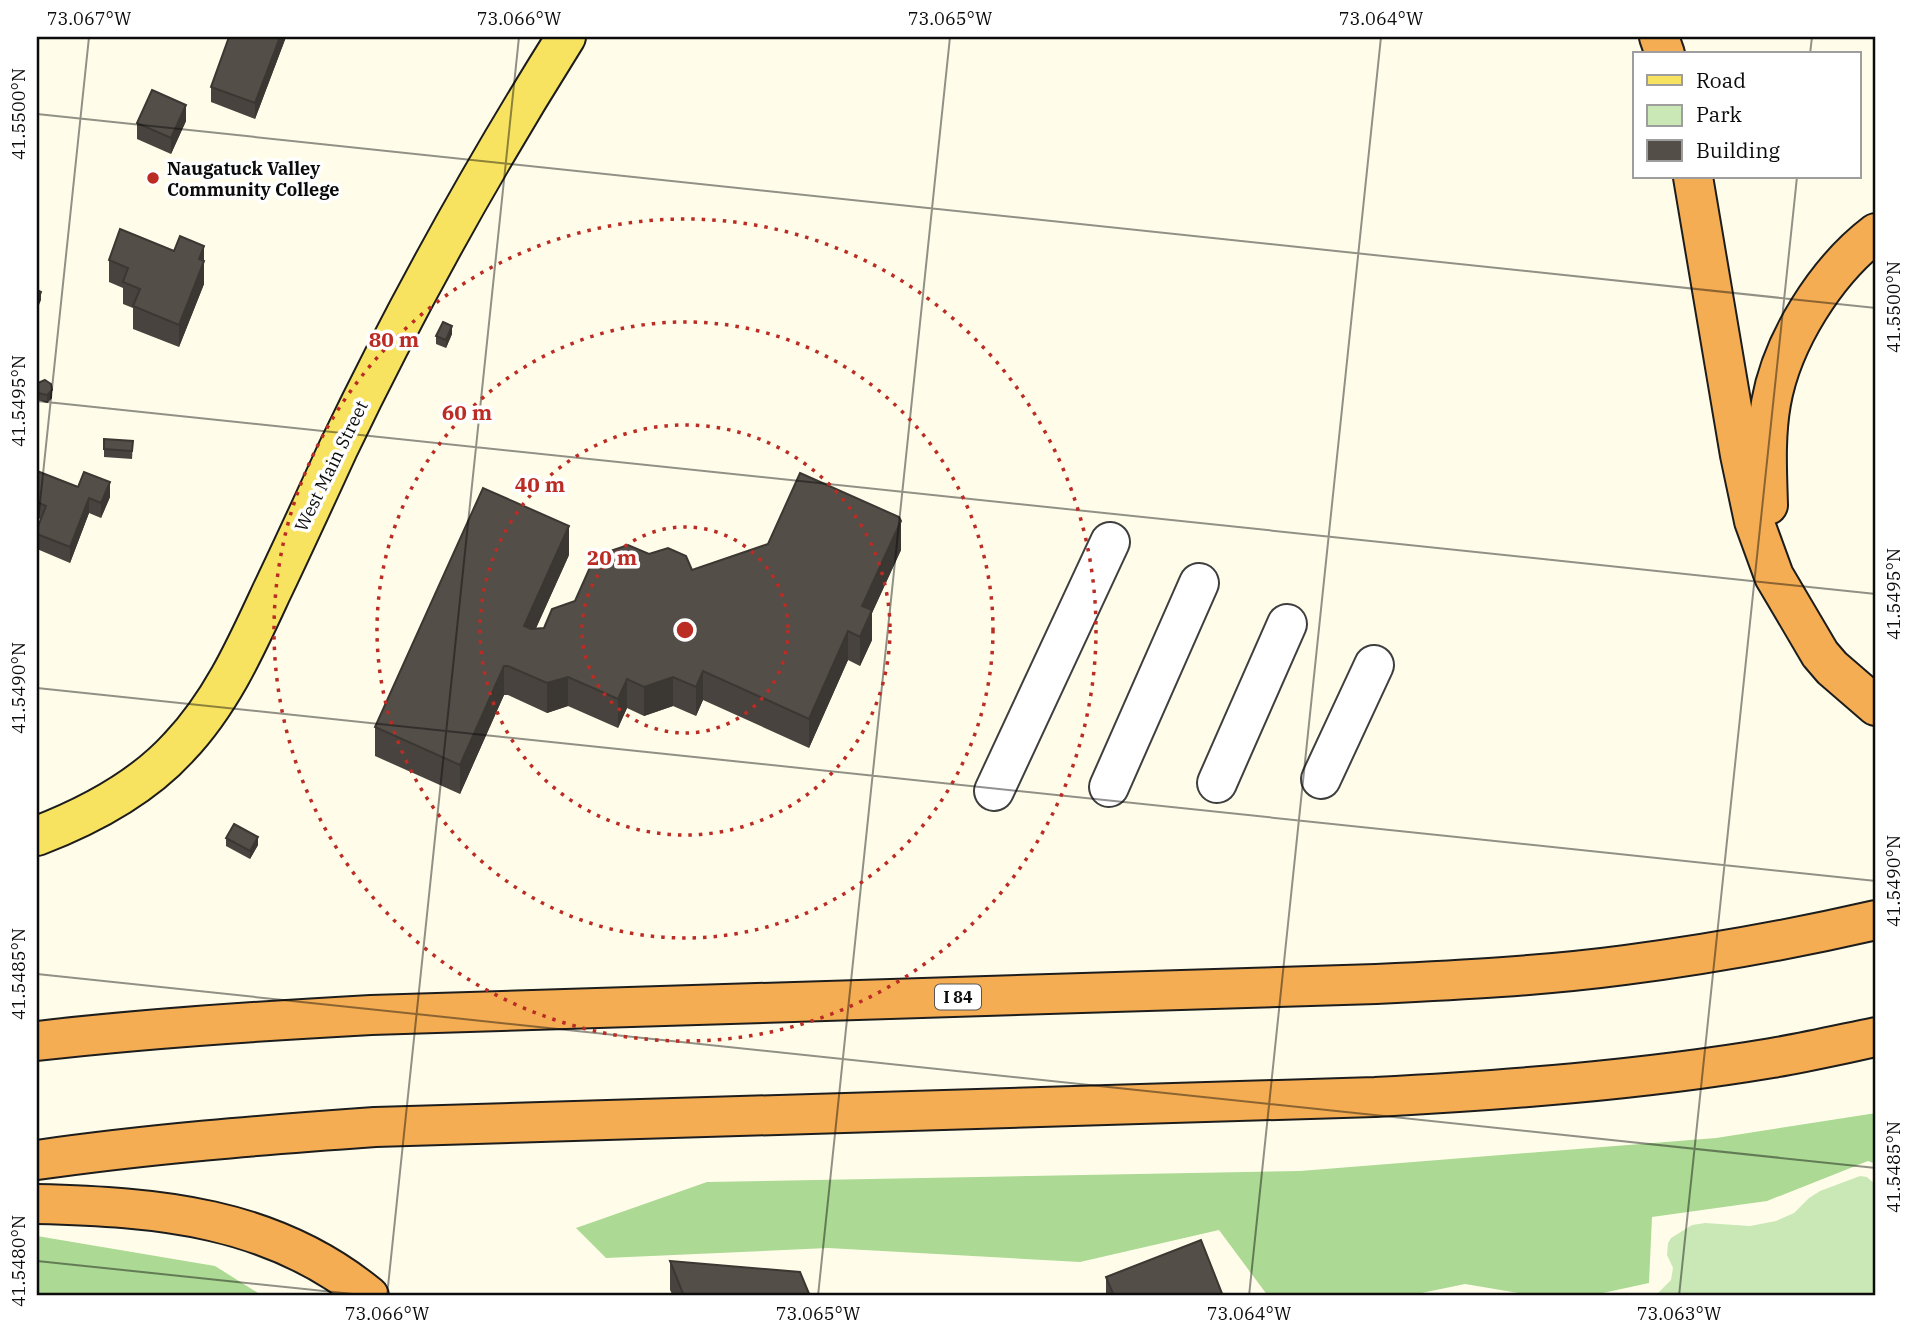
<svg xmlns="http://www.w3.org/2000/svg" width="1913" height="1333" font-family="'IBM Plex Serif',serif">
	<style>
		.green { fill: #cae8b5 }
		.forest { fill: #acd994 }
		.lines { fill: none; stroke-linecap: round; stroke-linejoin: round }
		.minor-casing { stroke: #3f3f3f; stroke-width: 42 }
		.major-casing { stroke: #1d1d1d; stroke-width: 42 }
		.highway-casing { stroke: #1d1d1d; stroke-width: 42 }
		.minor { stroke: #fff; stroke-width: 38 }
		.major { stroke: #f8e361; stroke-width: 38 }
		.highway { stroke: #f4ad53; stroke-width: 38 }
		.wall { fill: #48433e }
		.shaded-wall { fill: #3b3732 }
		.building { fill: #544e48; stroke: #3b3732; stroke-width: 2 }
		.ticks { fill: none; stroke: #0c0c0c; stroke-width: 2; stroke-opacity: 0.45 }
		.ring { fill: none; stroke: #bb2c24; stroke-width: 3.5; stroke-dasharray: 3.5 7 }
		.poi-dot { fill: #bb2c24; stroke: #fff; stroke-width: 2.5 }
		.labels { text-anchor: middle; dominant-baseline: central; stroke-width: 7; stroke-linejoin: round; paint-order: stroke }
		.shield { fill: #fff; stroke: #555; stroke-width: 2 }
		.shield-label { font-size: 16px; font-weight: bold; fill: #0c0c0c }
		.poi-label { font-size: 18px; font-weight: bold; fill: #0c0c0c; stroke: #fff; text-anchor: start }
		.street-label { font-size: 18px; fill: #0c0c0c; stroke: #fff }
		.centre { fill: #bb2c24; stroke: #fff; stroke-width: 3.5 }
		.ring-label { font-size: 21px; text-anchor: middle; font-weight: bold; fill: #bb2c24; stroke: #fff; stroke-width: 7; stroke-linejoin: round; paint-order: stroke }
		.neatline { fill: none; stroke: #0c0c0c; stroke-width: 2.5 }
		.ticks-label { font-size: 18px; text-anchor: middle; fill: #0c0c0c }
	</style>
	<rect width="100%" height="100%" fill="#fffdea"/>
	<!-- green -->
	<path class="green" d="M1860 1176 1867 1177 1876 1185V1296H1655L1671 1280 1673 1268 1667 1255 1668 1243 1671 1238 1692 1225 1705 1223 1750 1226 1776 1221 1794 1213 1809 1198 1820 1191Z"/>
	<!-- forest -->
	<g class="forest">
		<path d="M1876 1113V1164L1868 1161 1767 1201 1652 1217 1649 1283 1589 1296H1536L1465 1284 1407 1296H1268L1219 1230 1080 1262 828 1248 606 1258 576 1228 707 1182 1300 1171 1716 1138Z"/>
		<path d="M37 1236 215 1266 263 1296H37Z"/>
	</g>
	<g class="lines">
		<!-- minor casing -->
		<g class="minor-casing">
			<g id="minor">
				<path d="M1321 779 1374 665"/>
				<path d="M1217 783 1287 624"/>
				<path d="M1109 787 1199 583"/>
				<path d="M994 791 1110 542"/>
			</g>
		</g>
		<!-- major casing -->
		<g class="major-casing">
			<path id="major" d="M37 836C89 816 141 789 179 747 221 703 246 647 271 593 294 545 316 497 338 449 406 307 483 169 566 37"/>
		</g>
		<!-- highway casing -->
		<g class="highway-casing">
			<g id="highway">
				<path d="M1659 37 1665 54"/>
				<path d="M1693 177 1740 455 1754 521 1774 576 1820 654 1832 668 1876 706"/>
				<path d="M1768 505C1767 471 1765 437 1771 403 1782 341 1826 271 1876 233"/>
				<path d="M37 1041C148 1028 259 1021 371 1015L1376 984C1459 980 1542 976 1625 965 1710 954 1793 939 1876 920"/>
				<path d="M37 1160C149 1144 262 1135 375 1127L1375 1097C1508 1090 1640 1080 1772 1058 1807 1052 1842 1044 1876 1037"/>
				<path d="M37 1204C157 1207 272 1216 369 1296"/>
			</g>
		</g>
		<!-- minor -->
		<use href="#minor" class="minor"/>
		<!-- major -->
		<use href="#major" class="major"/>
		<!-- highway -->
		<use href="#highway" class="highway"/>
	</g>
	<!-- wall -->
	<g class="wall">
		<path d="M286 37 255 119 211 102V87Z"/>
		<path d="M186 121 171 154 137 139V123Z"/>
		<path d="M204 246V284L179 347 133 329V308L123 304V288L109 282V260Z"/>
		<path d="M452 334 446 348 436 344V336Z"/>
		<path d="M38 383 52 398 47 403 38 400Z"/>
		<path d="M104 439 133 441 132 459 104 457Z"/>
		<path d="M37 471 78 487 110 497 101 518 89 513 70 563 37 549V529L41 519 37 518Z"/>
		<path d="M901 550 872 613V640L860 666 848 660 809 748 703 700 696 716 673 706 644 716 627 708 618 728 568 706 547 713 508 695H504L460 794 375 756V727L569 555 536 628H544L575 601 649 554 692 570Z"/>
		<path d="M226 838 258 845 250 859 226 846Z"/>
		<path d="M670 1261 810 1296H673L670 1290Z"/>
		<path d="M1106 1277 1223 1296H1106Z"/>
	</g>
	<!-- shaded-wall -->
	<g class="shaded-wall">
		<path d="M280 37H286L255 119V103Z"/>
		<path d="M186 105V121L171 154V138Z"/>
		<path d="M204 246V284L179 347V325L199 259Z"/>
		<path d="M41 292V300L37 310V302Z"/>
		<path d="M452 326V334L446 348V340Z"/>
		<path d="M52 390V398L47 403V395Z"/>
		<path d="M110 482V497L101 518V503Z"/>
		<path d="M89 498V513L70 563V547Z"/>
		<path d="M901 521V550L872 613V640L860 666V637L862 606Z"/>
		<path d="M569 526V555L524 655V626Z"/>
		<path d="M848 631V660L809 748V719Z"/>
		<path d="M504 666V695L460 794V765Z"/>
		<path d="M703 671V700L696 716V687Z"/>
		<path d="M568 677V706L547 713V683Z"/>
		<path d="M673 677V706L644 716V687Z"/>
		<path d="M627 679V708L618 728V699Z"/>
		<path d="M258 837V845L250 859V851Z"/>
	</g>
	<!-- building -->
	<g class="building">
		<path d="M229 37H280L255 103 211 87Z"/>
		<path d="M152 90 186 105 171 138 137 123Z"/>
		<path d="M120 229 174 251 180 236 204 246 199 259 204 261 179 325 133 306 140 289 123 282 128 268 109 260Z"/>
		<path d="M37 290 41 292 37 302Z"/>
		<path d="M443 322 452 326 446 340 436 336Z"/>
		<path d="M45 380 51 384 52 390 47 395 38 393V383Z"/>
		<path d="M104 439 133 441 132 451 104 449Z"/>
		<path d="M37 471 78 487 84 472 110 482 101 503 89 498 70 547 37 534V529L46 506 37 502Z"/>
		<path d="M800 473 899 517 901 521 862 606 872 610 860 637 848 631 809 719 703 671 696 687 673 677 644 687 627 679 618 699 568 677 547 683 508 666H504L460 765 375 727 483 488 569 526 524 626 531 629 544 628 552 609 575 601 595 556 628 545 649 554 668 548 686 556 692 570 768 544Z"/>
		<path d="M234 824 258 837 250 851 226 838Z"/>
		<path d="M1201 1240 1223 1296H1114L1106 1277Z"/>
		<path d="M670 1261 800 1272 810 1296H684Z"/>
	</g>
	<!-- ticks -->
	<path class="ticks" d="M1810 54 1812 37M37 114 1876 308M37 401 1876 594M37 531 89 37M37 688 1876 881M37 974 1876 1168M37 1261 372 1296M387 1296 519 37M818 1296 950 37M1249 1296 1381 37M1679 1296 1797 177"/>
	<!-- distance rings -->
	<g class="ring">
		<circle cx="685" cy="630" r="103"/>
		<circle cx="685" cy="630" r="205"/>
		<circle cx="685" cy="630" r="308"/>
		<circle cx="685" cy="630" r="411"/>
	</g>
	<!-- markers -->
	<circle class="poi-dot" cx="153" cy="178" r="7"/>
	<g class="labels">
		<!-- shield labels -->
		<rect class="shield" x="935" y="984.5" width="46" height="25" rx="5"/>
		<g class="shield-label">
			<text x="958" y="997">I 84</text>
		</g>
		<!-- poi labels -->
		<g class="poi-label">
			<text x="167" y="168">Naugatuck Valley<tspan x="167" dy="21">Community College</tspan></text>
		</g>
		<!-- street labels -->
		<g class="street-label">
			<text transform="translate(331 466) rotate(-64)">West Main Street</text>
		</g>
	</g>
	<circle cx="685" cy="630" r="10" class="centre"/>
	<g class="ring-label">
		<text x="394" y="347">80 m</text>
		<text x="467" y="420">60 m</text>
		<text x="540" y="492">40 m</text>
		<text x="612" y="565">20 m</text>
	</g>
	<!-- border -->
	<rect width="1913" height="1333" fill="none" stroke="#ffffff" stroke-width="77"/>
	<!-- legend -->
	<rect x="1633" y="52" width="228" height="126" fill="#ffffff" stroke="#9e9e9e" stroke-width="2"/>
	<rect x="1647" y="75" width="35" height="10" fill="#f8e361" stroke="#9e9e9e" stroke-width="2"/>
	<text x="1696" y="88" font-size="21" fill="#0c0c0c">Road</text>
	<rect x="1647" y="105" width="35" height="21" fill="#cae8b5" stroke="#9e9e9e" stroke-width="2"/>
	<text x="1696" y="122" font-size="21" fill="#0c0c0c">Park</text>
	<rect x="1647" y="140" width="35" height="21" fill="#544e48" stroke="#9e9e9e" stroke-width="2"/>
	<text x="1696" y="158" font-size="21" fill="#0c0c0c">Building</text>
	<rect x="38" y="38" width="1836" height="1256" class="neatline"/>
	<g class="ticks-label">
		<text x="89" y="25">73.067°W</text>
		<text x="519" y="25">73.066°W</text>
		<text x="950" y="25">73.065°W</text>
		<text x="1381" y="25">73.064°W</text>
		<text transform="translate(19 114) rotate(-90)" y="6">41.5500°N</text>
		<text transform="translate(1894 307) rotate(-90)" y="6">41.5500°N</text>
		<text transform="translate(19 401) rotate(-90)" y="6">41.5495°N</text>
		<text transform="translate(1894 594) rotate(-90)" y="6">41.5495°N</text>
		<text transform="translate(19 688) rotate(-90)" y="6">41.5490°N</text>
		<text transform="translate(1894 881) rotate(-90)" y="6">41.5490°N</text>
		<text transform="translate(19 974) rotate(-90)" y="6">41.5485°N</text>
		<text transform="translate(1894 1167) rotate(-90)" y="6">41.5485°N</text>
		<text transform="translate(19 1261) rotate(-90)" y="6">41.5480°N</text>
		<text x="387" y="1320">73.066°W</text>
		<text x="818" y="1320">73.065°W</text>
		<text x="1249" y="1320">73.064°W</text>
		<text x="1679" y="1320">73.063°W</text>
	</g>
</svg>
